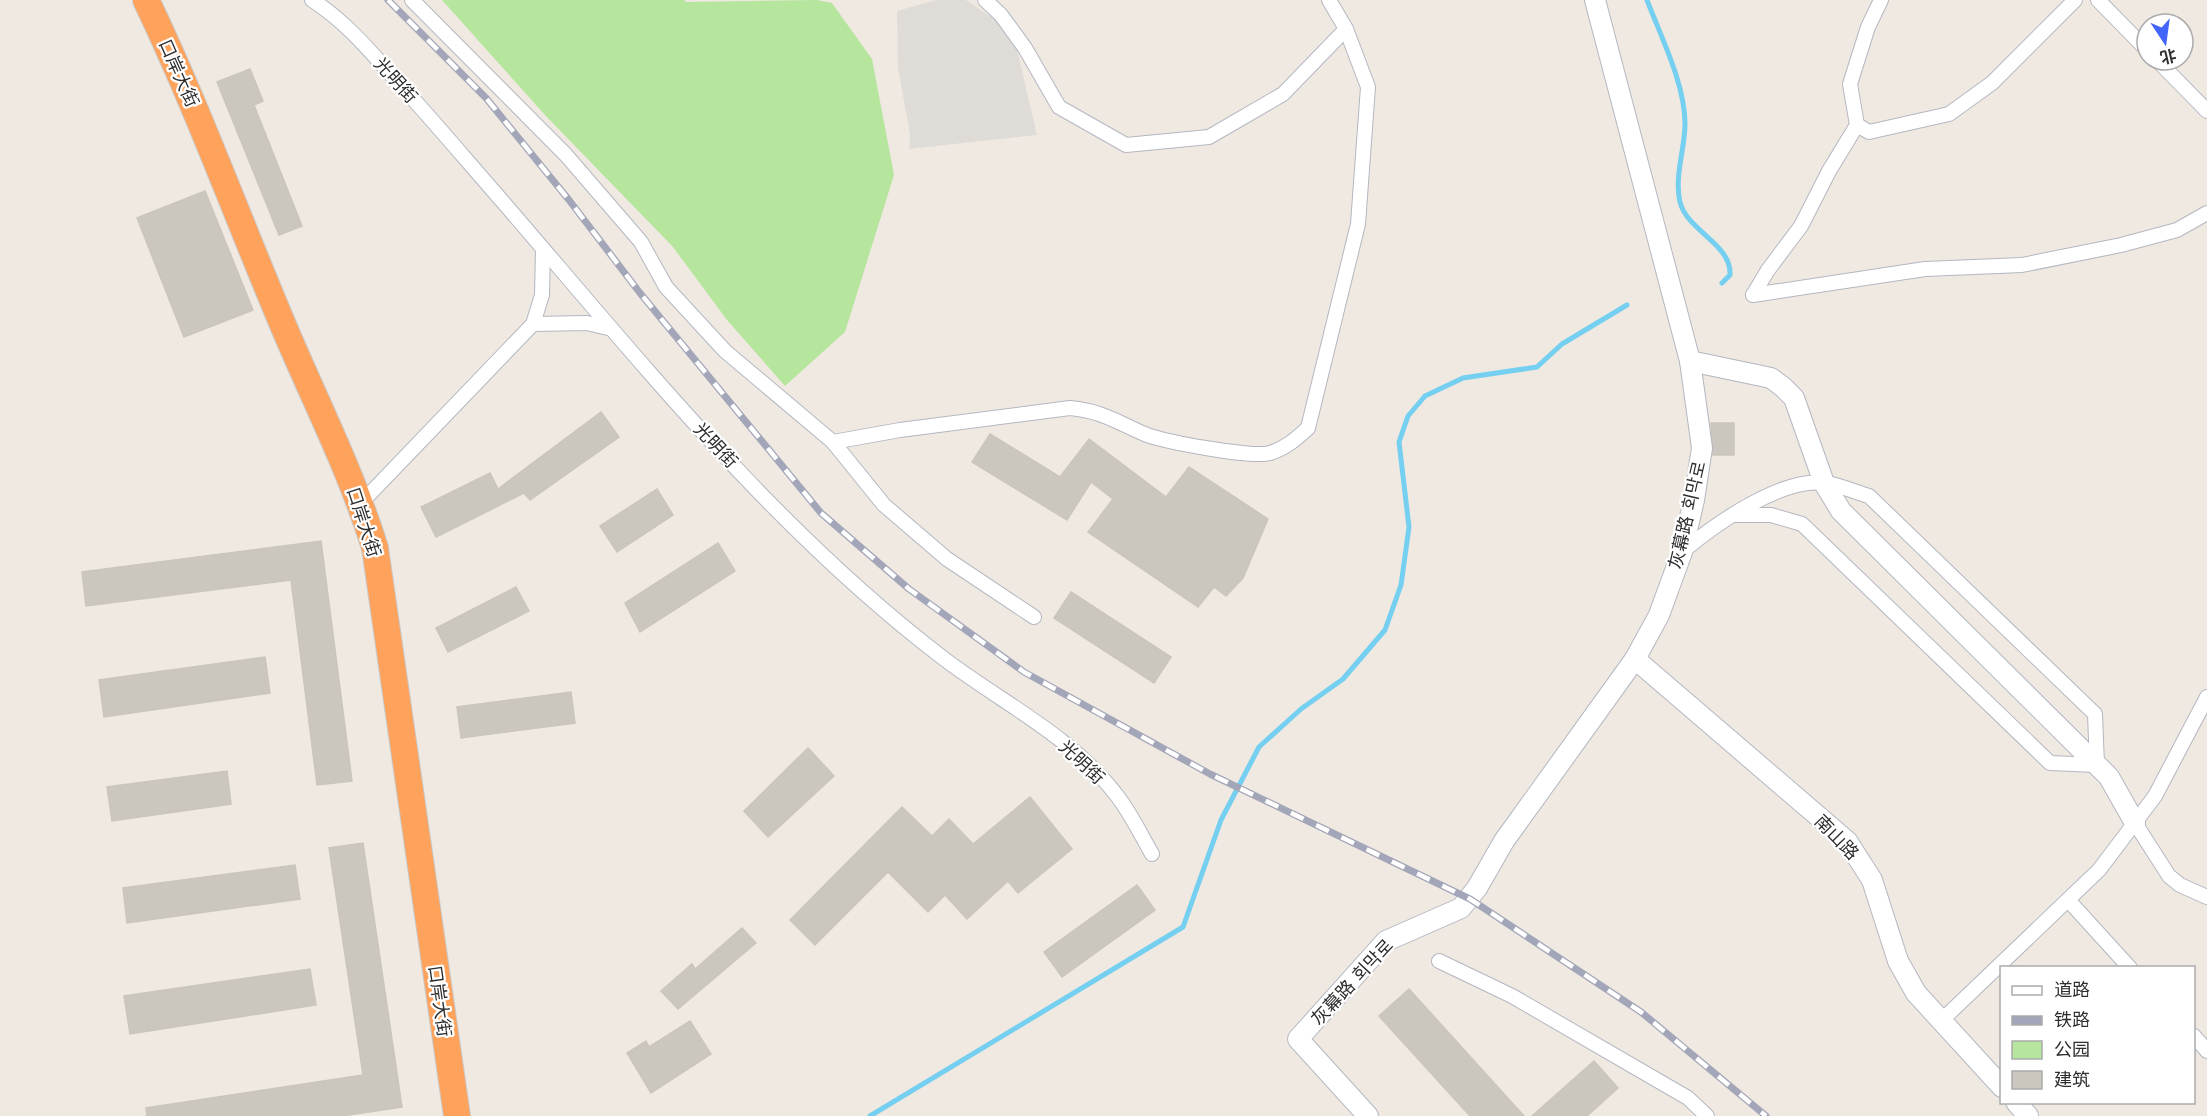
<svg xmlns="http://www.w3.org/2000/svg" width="2207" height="1116" font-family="'Work Sans','Noto Sans SC','Noto Sans KR',sans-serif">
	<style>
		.green { fill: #b6e59e }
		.plaza { fill: #dfdcd8 }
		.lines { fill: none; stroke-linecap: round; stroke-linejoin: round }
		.stream { stroke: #75cff0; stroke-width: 5 }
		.building { fill: #cbc7bf; stroke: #cbc5ba; stroke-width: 1.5 }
		.street-casing { stroke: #b4b7c1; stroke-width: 16 }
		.secondary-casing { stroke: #b4b7c1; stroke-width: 22 }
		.highway-casing { stroke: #c9c9c9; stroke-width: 28 }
		.street { stroke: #fff; stroke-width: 14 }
		.secondary { stroke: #fff; stroke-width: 20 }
		.highway { stroke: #ffa35c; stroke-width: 26 }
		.rail-casing { stroke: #a3a6b8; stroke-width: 7 }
		.rail { stroke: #fff; stroke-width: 4.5; stroke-dasharray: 14; stroke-linecap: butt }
		.labels { text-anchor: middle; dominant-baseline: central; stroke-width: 4.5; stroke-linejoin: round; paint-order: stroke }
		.street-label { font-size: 18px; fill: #2e2e2e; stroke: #fff }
	</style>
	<rect width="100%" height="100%" fill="#efe9e1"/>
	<!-- green -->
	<path class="green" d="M442 0H684L686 2 817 0 832 3 872 59 894 175 845 332 785 386 727 320 673 247 545 115Z"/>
	<!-- plaza -->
	<path class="plaza" d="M936 0H966L1013 32 1037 135 909 149 910 134 898 68 897 11Z"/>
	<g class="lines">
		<!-- stream -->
		<g class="stream">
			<path d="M1647 0C1661 37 1685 84 1685 124 1685 149 1674 176 1680 202 1687 231 1732 244 1730 275L1722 283"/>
			<path d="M870 1116 1183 927 1221 820 1259 747 1301 709 1343 679 1385 630 1401 585 1409 527 1399 442 1408 416 1425 396 1463 378 1537 367 1562 344 1627 305"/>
		</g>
	</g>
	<!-- building -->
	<g class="building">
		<path d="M250 69 263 101 254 105 302 226 279 235 217 82Z"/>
		<path d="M205 191 253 310 184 337 137 218Z"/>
		<path d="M601 412 619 437 530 500 524 493 436 537 421 507 490 473 498 489Z"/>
		<path d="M1711 423H1734V455H1713Z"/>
		<path d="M990 434 1060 477 1089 439 1166 497 1189 467 1268 519 1243 578 1226 596 1214 587 1198 607 1088 532 1113 499 1091 482 1067 520 972 462Z"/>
		<path d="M657 489 673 515 617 552 600 526Z"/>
		<path d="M321 541 352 781 317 785 291 580 86 606 82 572Z"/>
		<path d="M718 543 735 571 640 632 625 603Z"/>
		<path d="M516 587 529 611 448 652 436 628Z"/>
		<path d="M1071 592 1171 657 1154 683 1054 618Z"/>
		<path d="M265 657 270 693 104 717 99 680Z"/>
		<path d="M571 692 575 723 461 738 457 707Z"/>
		<path d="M808 748 834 776 768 837 744 811Z"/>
		<path d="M227 771 231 804 112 821 107 787Z"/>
		<path d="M1030 797 1072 849 1018 893 1008 881 967 919 945 895 928 912 888 872 815 945 790 920 902 807 932 836 949 819 973 844Z"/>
		<path d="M363 843 402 1107 342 1116H147L146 1108 363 1075 329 848Z"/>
		<path d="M295 865 300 899 127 923 123 888Z"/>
		<path d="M1137 885 1155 910 1062 977 1044 952Z"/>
		<path d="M742 928 756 943 678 1009 661 991 692 964 695 969Z"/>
		<path d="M310 969 316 1005 130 1034 124 996Z"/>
		<path d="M1409 989 1524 1116H1470L1379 1016Z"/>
		<path d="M690 1021 711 1054 651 1093 627 1053 646 1041 649 1047Z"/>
		<path d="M1594 1061 1618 1088 1587 1116H1532Z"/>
	</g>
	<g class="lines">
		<!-- street casing -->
		<g class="street-casing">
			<g id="street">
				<path d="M312 0C344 20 370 51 395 79 432 119 467 161 503 202 641 362 774 529 943 658 1002 703 1072 736 1118 797 1131 814 1141 835 1152 854"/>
				<path d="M412 0 566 155 641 242 666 287 725 351 833 442 884 505 947 559 1034 617"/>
				<path d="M985 0 1001 15 1025 48 1059 107 1126 145 1209 137 1283 94 1346 29"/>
				<path d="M2098 0 2147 50"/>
				<path d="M2157 60 2207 111"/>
				<path d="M1857 125 1869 132 1949 114 1992 83 2075 0"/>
				<path d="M1753 295 1925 269 2022 265 2121 245 2177 230 2207 213"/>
				<path d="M1753 295 1768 270 1801 226 1829 171 1857 125 1850 84 1868 27 1881 0"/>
				<path d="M533 324 587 323 608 328"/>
				<path d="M833 442 900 430 1070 408C1103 411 1118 423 1147 435 1167 442 1251 458 1270 453 1286 448 1296 439 1308 428L1358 224 1368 87 1346 29 1329 0"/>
				<path d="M361 503 533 324 542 295 543 249"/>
				<path d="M1682 552C1714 525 1781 477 1825 483 1840 485 1855 492 1869 496L2095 714 2097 765 2050 763 1802 524 1771 515H1735"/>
				<path d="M2135 823 2169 876 2180 885 2207 897"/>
				<path d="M2069 901 2130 968"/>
				<path d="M1439 961 1512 996 1688 1098 1707 1116"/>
				<path d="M1942 1020 2099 870 2155 796 2207 697"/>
				<path d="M2194 1036 2207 1051"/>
			</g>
		</g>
		<!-- secondary casing -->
		<g class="secondary-casing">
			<g id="secondary">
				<path d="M1690 361 1771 378 1783 387 1794 398 1824 483 1841 511 2109 777 2135 823"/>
				<path d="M1635 659 1847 841 1872 880 1898 961 1916 993 2002 1087"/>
				<path d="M2016 1102 2028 1116"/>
				<path d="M1368 1116 1298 1039 1386 941 1461 908 1477 888 1504 841 1635 659 1659 615 1682 552 1694 500 1702 448 1690 361 1595 0"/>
			</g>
		</g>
		<!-- highway casing -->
		<g class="highway-casing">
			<path id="highway" d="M146 0C195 102 234 208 278 313 310 391 350 467 375 548L457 1116"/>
		</g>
		<!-- street -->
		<use href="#street" class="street"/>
		<!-- secondary -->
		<use href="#secondary" class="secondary"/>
		<!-- highway -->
		<use href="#highway" class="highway"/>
		<!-- rail casing -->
		<g class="rail-casing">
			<path id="rail" d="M388 0 486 98 569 200 640 293 821 513 909 589 1024 672 1210 774 1470 899 1641 1012 1766 1116"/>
		</g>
		<!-- rail -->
		<use href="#rail" class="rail"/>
	</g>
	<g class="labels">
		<!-- street labels -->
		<g class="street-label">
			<text transform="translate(179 73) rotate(66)">口岸大街</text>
			<text transform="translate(396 80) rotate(48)">光明街</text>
			<text transform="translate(716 445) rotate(47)">光明街</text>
			<text transform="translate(1687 515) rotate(-77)">灰幕路 회막로</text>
			<text transform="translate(364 522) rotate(72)">口岸大街</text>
			<text transform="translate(1082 762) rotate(43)">光明街</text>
			<text transform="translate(1837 837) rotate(46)">南山路</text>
			<text transform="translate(1352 982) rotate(-47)">灰幕路 회막로</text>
			<text transform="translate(440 1001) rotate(82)">口岸大街</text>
		</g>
	</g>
	<!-- legend -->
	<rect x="2000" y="966" width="195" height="138" fill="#ffffff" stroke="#ababab" stroke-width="1.5"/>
	<rect x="2012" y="986" width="30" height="9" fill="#ffffff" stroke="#ababab" stroke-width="1.5"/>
	<text x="2054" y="996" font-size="18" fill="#2e2e2e">道路</text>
	<rect x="2012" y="1016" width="30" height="9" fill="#a3a6b8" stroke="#ababab" stroke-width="1.5"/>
	<text x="2054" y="1026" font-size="18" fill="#2e2e2e">铁路</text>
	<rect x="2012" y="1041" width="30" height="18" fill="#b6e59e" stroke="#ababab" stroke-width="1.5"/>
	<text x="2054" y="1056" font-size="18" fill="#2e2e2e">公园</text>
	<rect x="2012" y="1071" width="30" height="18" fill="#cbc7bf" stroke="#ababab" stroke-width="1.5"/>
	<text x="2054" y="1086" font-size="18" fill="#2e2e2e">建筑</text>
	<!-- north arrow -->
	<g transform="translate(2165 42) rotate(167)"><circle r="28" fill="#ffffff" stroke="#ababab" stroke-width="1.5"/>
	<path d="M0-4.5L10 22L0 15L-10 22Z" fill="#4264fb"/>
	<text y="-9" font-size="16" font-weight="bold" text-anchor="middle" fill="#2e2e2e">北</text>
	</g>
</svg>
